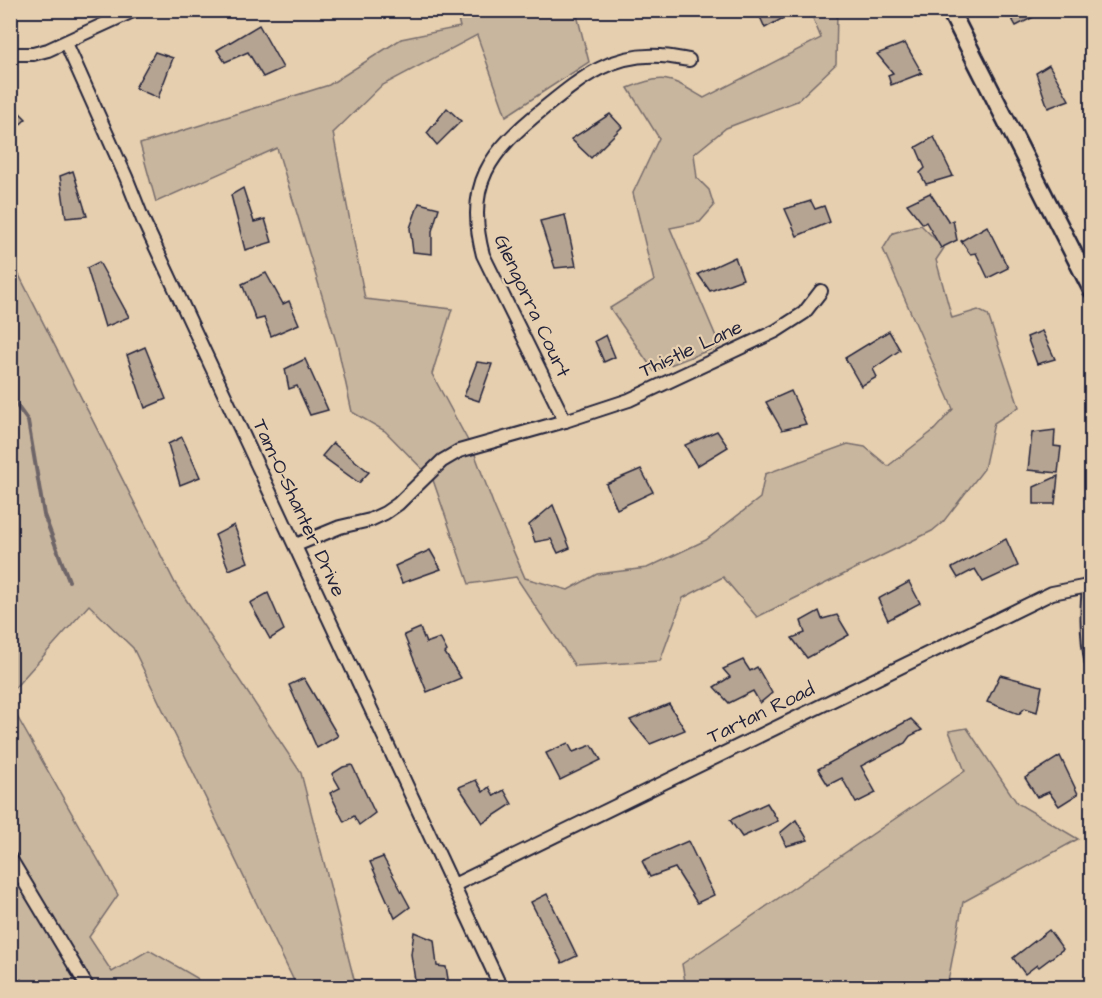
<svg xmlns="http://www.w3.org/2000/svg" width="1102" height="998" font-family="'Architects Daughter',sans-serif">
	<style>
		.green { fill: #c9b69e; stroke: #766c6c; stroke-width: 1.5 }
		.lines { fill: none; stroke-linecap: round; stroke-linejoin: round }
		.stream { stroke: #6e6568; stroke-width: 4 }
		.building { fill: #b6a492; stroke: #22223b; stroke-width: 1.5 }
		.street-casing { stroke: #22223b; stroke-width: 16 }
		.secondary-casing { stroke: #22223b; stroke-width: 21 }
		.street { stroke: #e6cfaf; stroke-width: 12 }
		.secondary { stroke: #e6cfaf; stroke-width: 16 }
		.labels { text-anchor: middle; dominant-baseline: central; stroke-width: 4.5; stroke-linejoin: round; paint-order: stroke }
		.street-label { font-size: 20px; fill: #22223b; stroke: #e6cfaf }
	</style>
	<rect width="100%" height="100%" fill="#e6cfaf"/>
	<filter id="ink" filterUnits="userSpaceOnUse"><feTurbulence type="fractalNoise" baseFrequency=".0167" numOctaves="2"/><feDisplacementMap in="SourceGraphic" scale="12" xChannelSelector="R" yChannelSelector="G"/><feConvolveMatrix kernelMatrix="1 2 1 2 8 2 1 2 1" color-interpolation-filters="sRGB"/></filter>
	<g filter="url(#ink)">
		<!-- green -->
		<g class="green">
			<path d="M456 11H576L589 62 506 116 477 35 381 86 333 133 365 299 452 309 432 374 474 452 494 506 525 578 568 590 597 574 647 568 706 540 760 498 765 474 848 444 865 447 888 466 934 430 953 409 883 249 893 233 921 225 944 248 936 260 952 318 978 310 988 315 1019 407 994 423 984 469 943 522 932 531 757 617 723 577 683 598 660 661 575 666 516 577 469 584 433 480 385 431 352 412 338 348 277 148 156 202 140 144 329 85 401 39 460 27Z"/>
			<path d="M810 11H837L836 64 797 101 726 128 694 154 697 178 709 190 714 206 700 222 670 228 720 346 654 371 610 308 654 281 633 193 659 138 628 88C666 72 671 79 704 98L821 38Z"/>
			<path d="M11 273 19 275 175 583 301 773 356 987H297L133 648 89 605 11 692Z"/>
			<path d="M10 704 118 895 89 937 112 972 149 950 197 978 201 987 36 988 21 979 11 985Z"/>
			<path d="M967 728 1017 803 1078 839 963 902 947 987H686L682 964 965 771 949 731Z"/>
		</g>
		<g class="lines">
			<!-- stream -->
			<path class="stream" d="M10 396 28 421 44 515 69 581"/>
		</g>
		<!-- building -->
		<g class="building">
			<path d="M757 10H798L765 28Z"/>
			<path d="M1007 10H1047L1016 26Z"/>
			<path d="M259 25 283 68 263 77 248 52 225 62 217 50Z"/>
			<path d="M905 43 922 73 891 85 888 75 893 73 877 54Z"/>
			<path d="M155 52 173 58 158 98 135 88Z"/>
			<path d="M1049 65 1069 100 1048 108 1036 73Z"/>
			<path d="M10 103 26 119 10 134Z"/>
			<path d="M447 108 461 121 437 145 427 133Z"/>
			<path d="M610 114 622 127 591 158 571 139Z"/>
			<path d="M934 137 953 176 926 184 920 173 925 168 916 147Z"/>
			<path d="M73 171 87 216 66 218 60 176Z"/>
			<path d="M243 188 254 222 265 219 272 242 245 250 231 195Z"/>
			<path d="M930 193 949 222 953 220 957 240 941 248 926 222 923 224 907 204Z"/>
			<path d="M811 201 815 209 824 206 830 222 797 236 785 209Z"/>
			<path d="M419 203 439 208 432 231V254L413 252 410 228Z"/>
			<path d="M565 215 576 266 555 268 540 221Z"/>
			<path d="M987 226 1008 268 988 278 976 253 970 254 961 241Z"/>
			<path d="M735 257 743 279 710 291 698 274Z"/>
			<path d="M99 262 129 317 105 327 87 268Z"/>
			<path d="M266 273 283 304 289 301 299 324 271 336 264 318 256 320 242 284Z"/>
			<path d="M889 331 900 350 873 369 877 377 861 386 845 358Z"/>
			<path d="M1042 331 1055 359 1037 364 1027 337Z"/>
			<path d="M606 335 615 357 604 362 595 341Z"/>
			<path d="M145 347 166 399 145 408 127 355Z"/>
			<path d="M305 359 328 410 310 415 297 386 289 389 285 369Z"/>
			<path d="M477 362 492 364 479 401 464 396Z"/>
			<path d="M791 391 806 424 782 430 766 402Z"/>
			<path d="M1055 430 1054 446 1061 447 1058 473 1028 470 1032 433Z"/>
			<path d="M717 431 728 447 697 466 685 445Z"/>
			<path d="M182 437 200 477 180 485 168 444Z"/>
			<path d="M333 443 369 472 359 483 322 456Z"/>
			<path d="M641 469 653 492 617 509 606 484Z"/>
			<path d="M1058 476 1055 504H1034V487Z"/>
			<path d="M553 505 570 548 558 553 551 539 535 542 529 525Z"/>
			<path d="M234 525 248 562 229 570 215 535Z"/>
			<path d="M1006 539 1018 566 983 582 975 569 958 578 952 568Z"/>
			<path d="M430 550 441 569 402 583 395 566Z"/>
			<path d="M909 582 920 603 888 620 878 599Z"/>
			<path d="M268 593 284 630 270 639 250 603Z"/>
			<path d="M819 611 822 619 837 615 849 635 807 658 792 638 805 633 801 621Z"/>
			<path d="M420 628 426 643 440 638 447 651 445 653 461 678 427 692 404 635Z"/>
			<path d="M743 660 750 671 757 667 772 693 760 703 753 691 729 703 714 687 730 677 723 669Z"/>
			<path d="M1000 675 1042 686 1037 712 1025 708 1019 714 987 702Z"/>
			<path d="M304 678 338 736 317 748 289 685Z"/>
			<path d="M669 704 685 730 650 744 630 720Z"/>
			<path d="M911 719 922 730 910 736 905 743 861 766 876 793 856 803 842 778 828 785 818 769Z"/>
			<path d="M568 743 573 752 592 745 601 760 560 780 546 753Z"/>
			<path d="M1060 756 1078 794 1059 806 1049 792 1037 797 1025 778Z"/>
			<path d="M352 765 375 813 359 825 354 816 344 822 330 793 340 788 332 774 343 767Z"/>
			<path d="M476 780 483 792 489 787 494 796 504 790 512 804 483 823 459 787Z"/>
			<path d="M767 803 778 821 742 837 730 820Z"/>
			<path d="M796 820 808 840 786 846 780 833Z"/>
			<path d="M688 841 714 895 697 903 675 868 650 877 642 861Z"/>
			<path d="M383 857 410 907 395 918 370 862Z"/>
			<path d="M547 894 577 956 562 963 531 902Z"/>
			<path d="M1049 930 1063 949 1039 967 1037 965 1025 974 1013 958Z"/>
			<path d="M414 932 434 940 437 966 446 967 449 985 442 987H416L411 954Z"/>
		</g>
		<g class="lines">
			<!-- street casing -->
			<g class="street-casing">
				<g id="street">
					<path d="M66 43 126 177 143 220 501 988"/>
					<path d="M10 54H33L48 50 135 10"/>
					<path d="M565 421 483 255C464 184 490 152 543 109 579 80 611 52 661 56 670 56 680 59 689 60"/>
					<path d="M296 545 340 527 370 520 385 513 398 504 442 461 459 451 565 421 629 400 776 331 804 313 821 291"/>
					<path d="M1092 574C1085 598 1087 640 1092 665"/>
					<path d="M10 858 88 988"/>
					<path d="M454 885 1052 593 1088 586"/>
				</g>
			</g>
			<!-- secondary casing -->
			<g class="secondary-casing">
				<path id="secondary" d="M950 10 1092 290"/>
			</g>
			<!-- street -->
			<use href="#street" class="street"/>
			<!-- secondary -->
			<use href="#secondary" class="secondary"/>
		</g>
	</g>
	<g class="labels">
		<!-- street labels -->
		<g class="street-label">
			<text transform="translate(532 306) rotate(65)">Glengorra Court</text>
			<text transform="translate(691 349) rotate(-25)">Thistle Lane</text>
			<text transform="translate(299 508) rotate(65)">Tam-O-Shanter Drive</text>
			<text transform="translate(761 713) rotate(-26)">Tartan Road</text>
		</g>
	</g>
	<!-- margin -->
	<rect width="1102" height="998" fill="none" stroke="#e6cfaf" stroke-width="36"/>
	<rect x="18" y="18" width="1066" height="962" fill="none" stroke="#22223b" stroke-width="2" filter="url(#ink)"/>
</svg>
